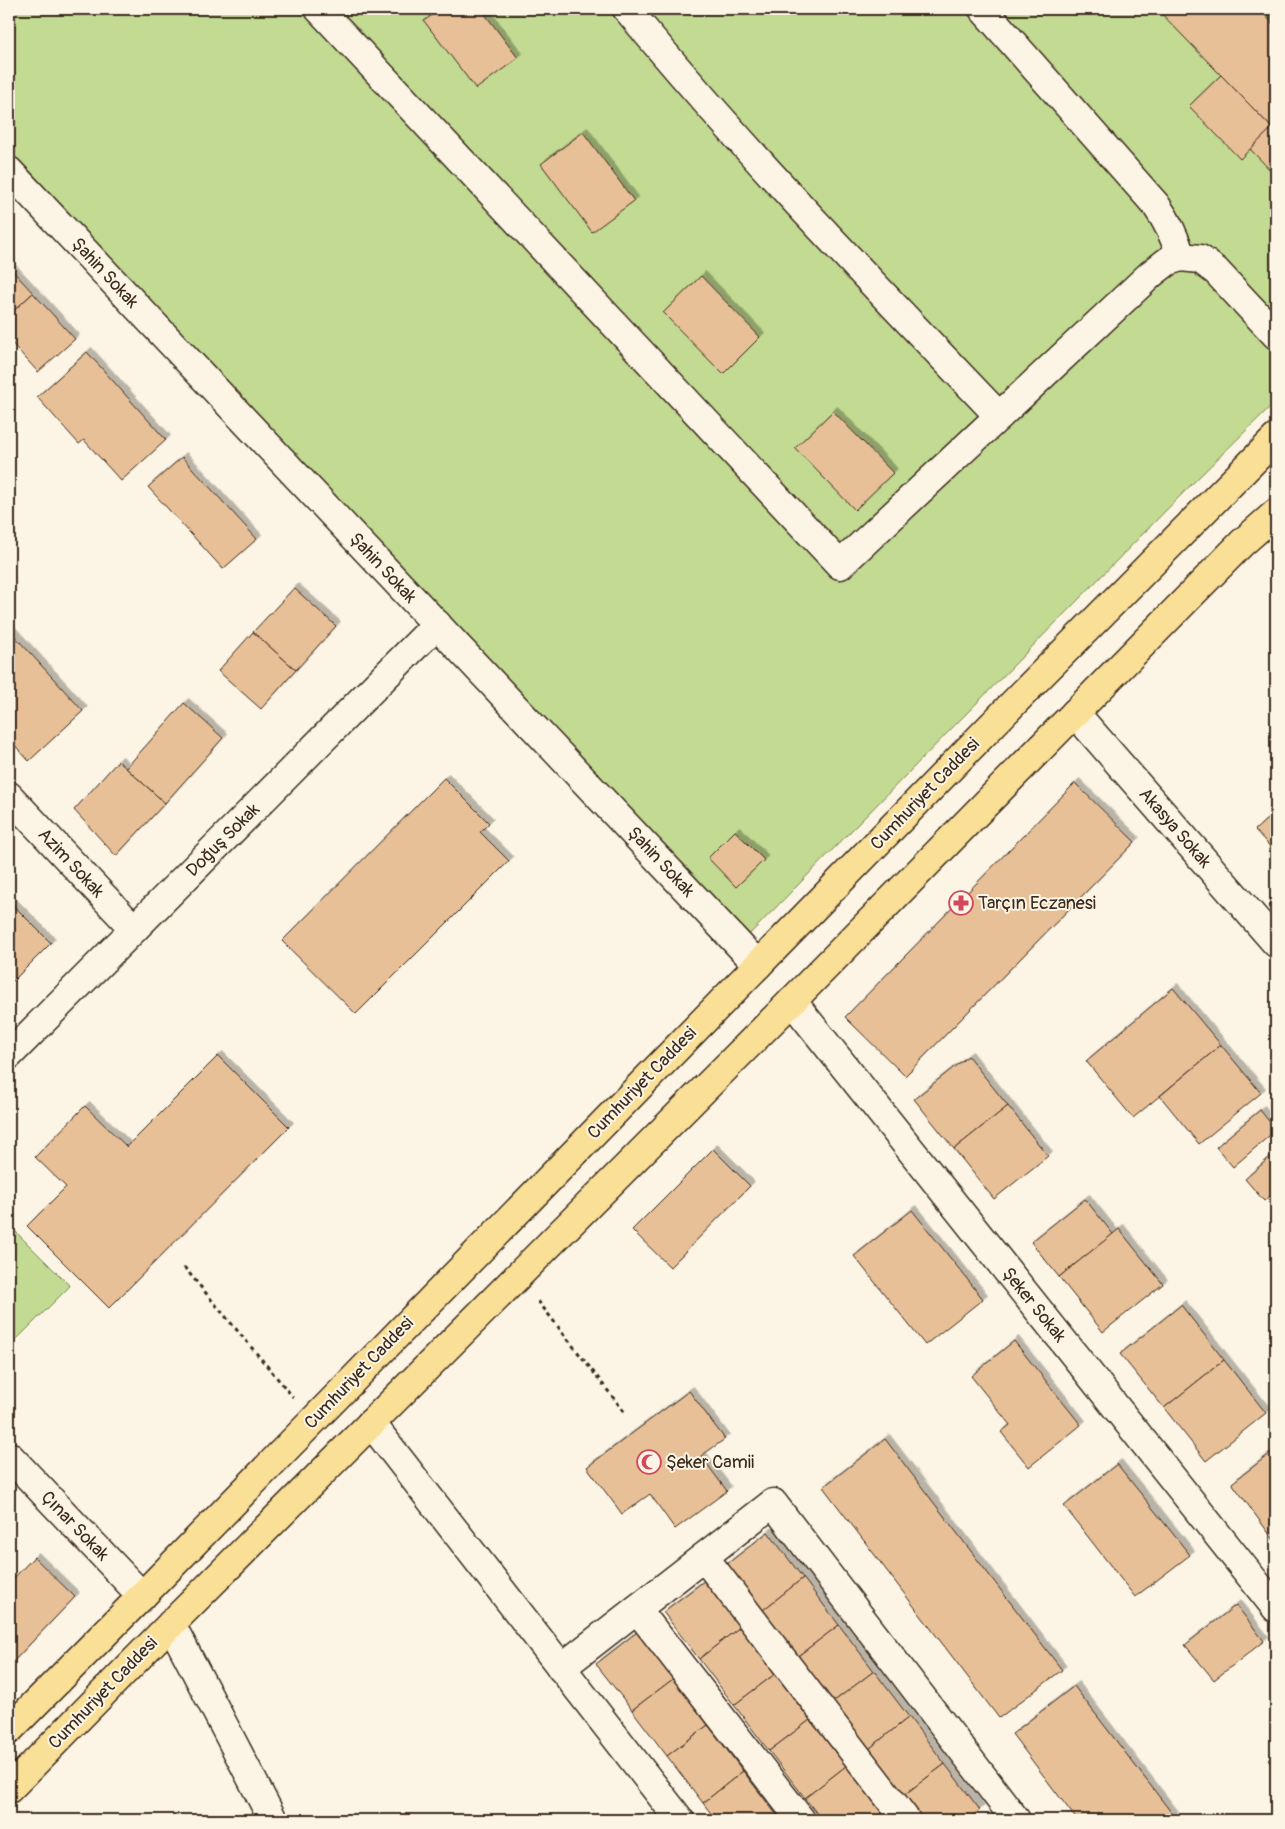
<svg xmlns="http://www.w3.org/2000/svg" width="1285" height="1829" font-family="Pangolin,sans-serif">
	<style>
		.green { fill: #c2da91; stroke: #7e8258 }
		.building { fill: #e8c098; stroke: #3b2a1e; filter: url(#shadow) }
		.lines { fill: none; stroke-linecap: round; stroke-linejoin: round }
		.minor-casing { stroke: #3b2a1e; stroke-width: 31 }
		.highway-casing { stroke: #3b2a1e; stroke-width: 31 }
		.path { stroke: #3b2a1e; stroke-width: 3; stroke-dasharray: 4 4; stroke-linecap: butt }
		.minor { stroke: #fcf5e5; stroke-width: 28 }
		.highway { stroke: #fadf96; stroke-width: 28 }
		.labels { text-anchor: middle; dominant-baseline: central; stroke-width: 4; stroke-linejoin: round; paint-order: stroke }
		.street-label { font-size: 18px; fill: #3b2a1e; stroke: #fcf5e5 }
		.poi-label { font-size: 18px; fill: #3b2a1e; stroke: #fcf5e5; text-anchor: start }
	</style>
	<defs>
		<filter id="shadow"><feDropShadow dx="4.5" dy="-4.5" stdDeviation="0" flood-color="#0004"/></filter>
	</defs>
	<rect width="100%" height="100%" fill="#fcf5e5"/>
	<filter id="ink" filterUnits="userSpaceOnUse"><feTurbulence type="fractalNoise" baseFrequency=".02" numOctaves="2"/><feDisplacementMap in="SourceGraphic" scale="10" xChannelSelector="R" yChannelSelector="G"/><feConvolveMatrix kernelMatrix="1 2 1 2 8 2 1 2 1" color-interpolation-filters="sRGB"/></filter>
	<g filter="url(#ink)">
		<!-- green -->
		<g class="green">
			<path d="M9 9H1276V401L1190 486 739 945 9 171Z"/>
			<path d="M9 1225 70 1286 15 1341 9 1335Z"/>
		</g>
		<!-- building -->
		<g class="building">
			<path d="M440 9H481L518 58 476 89 424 21Z"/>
			<path d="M1157 9H1259L1276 27V176L1250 149 1272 128Z"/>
			<path d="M1221 75 1272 128 1240 159 1189 106Z"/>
			<path d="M583 132 634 201 592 232 541 164Z"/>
			<path d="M9 267 33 293 9 315Z"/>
			<path d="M701 276 760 337 723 374 663 313Z"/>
			<path d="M33 293 75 339 38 372 9 340V315Z"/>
			<path d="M87 352 166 440 121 481 84 440 79 444 37 397Z"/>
			<path d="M833 411 893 473 855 510 795 448Z"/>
			<path d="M182 457 257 539 223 569 148 487Z"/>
			<path d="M294 588 336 626 296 670 253 632Z"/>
			<path d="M9 630 83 711 29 761 9 739Z"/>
			<path d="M253 632 296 670 261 709 218 671Z"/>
			<path d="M184 703 223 738 165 803 126 768Z"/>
			<path d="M118 761 165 803 116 856 74 810Z"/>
			<path d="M444 778 489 823 480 832 509 861 356 1014 282 941Z"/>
			<path d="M1075 783 1135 842 905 1076 845 1017Z"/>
			<path d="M1276 811V853L1255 830Z"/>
			<path d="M735 831 764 860 736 887 708 858Z"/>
			<path d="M9 901 51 943 9 985Z"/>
			<path d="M1173 988 1221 1045 1133 1118 1086 1061Z"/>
			<path d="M1221 1045 1261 1093 1199 1144 1160 1096Z"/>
			<path d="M218 1056 289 1127 109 1308 27 1226 66 1187 35 1157 85 1106 127 1147Z"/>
			<path d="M968 1056 1008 1106 954 1149 914 1099Z"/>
			<path d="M1008 1106 1048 1156 994 1199 954 1149Z"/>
			<path d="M1260 1110 1276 1130 1233 1167 1216 1147Z"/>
			<path d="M713 1149 750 1186 670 1267 632 1230Z"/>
			<path d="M1276 1152V1191L1264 1201 1245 1179Z"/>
			<path d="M1085 1199 1113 1234 1059 1277 1031 1242Z"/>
			<path d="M912 1210 983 1299 925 1345 854 1256Z"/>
			<path d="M1119 1229 1163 1284 1103 1332 1059 1277Z"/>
			<path d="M1181 1305 1224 1360 1164 1408 1120 1354Z"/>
			<path d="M1014 1341 1081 1425 1029 1467 1001 1432 1010 1425 971 1376Z"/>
			<path d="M1224 1360 1266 1413 1206 1461 1164 1408Z"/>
			<path d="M689 1391 725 1439 701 1456 727 1491 675 1529 650 1494 622 1514 587 1467Z"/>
			<path d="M885 1439 1062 1670 999 1718 823 1487Z"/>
			<path d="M1276 1449V1543L1232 1483Z"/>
			<path d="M1117 1464 1190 1555 1135 1597 1064 1506Z"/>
			<path d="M768 1532 803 1578 763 1610 727 1564Z"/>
			<path d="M34 1557 75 1597 9 1666V1583Z"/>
			<path d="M803 1578 839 1625 798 1656 763 1610Z"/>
			<path d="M704 1581 740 1627 699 1659 663 1612Z"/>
			<path d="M1236 1605 1264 1641 1214 1680 1185 1645Z"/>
			<path d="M839 1625 874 1671 833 1702 798 1656Z"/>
			<path d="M740 1627 775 1674 734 1705 699 1659Z"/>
			<path d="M637 1632 673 1679 632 1710 596 1664Z"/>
			<path d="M874 1671 909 1717 869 1749 833 1702Z"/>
			<path d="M775 1674 810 1720 769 1751 734 1705Z"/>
			<path d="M673 1679 708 1725 667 1756 632 1710Z"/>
			<path d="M1074 1686 1174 1816 1168 1820H1077L1012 1734Z"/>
			<path d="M909 1717 945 1764 904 1795 869 1749Z"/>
			<path d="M810 1720 846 1766 805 1798 769 1751Z"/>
			<path d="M708 1725 743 1771 703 1803 667 1756Z"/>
			<path d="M1276 1753V1770L1268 1760Z"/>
			<path d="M945 1764 980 1810 967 1820H923L904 1795Z"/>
			<path d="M846 1766 882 1813 871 1820H822L805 1798Z"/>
			<path d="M743 1771 779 1818 776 1820H716L703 1803Z"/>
		</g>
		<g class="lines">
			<!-- minor casing -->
			<g class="minor-casing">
				<g id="minor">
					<path d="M319 9 840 565 1151 274 1168 261 1181 257 1200 259 1216 271 1276 335"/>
					<path d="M627 9C744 151 872 283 999 416"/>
					<path d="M983 9 1156 205C1168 222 1175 237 1181 257"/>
					<path d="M9 171 758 965"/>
					<path d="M1075 713 1276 943"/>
					<path d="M9 796 134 929"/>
					<path d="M792 1001 1276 1608"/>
					<path d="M9 1055 437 624"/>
					<path d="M371 1423 680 1820"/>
					<path d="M9 1456 142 1596"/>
					<path d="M704 1557 906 1820"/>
					<path d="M637 1609 801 1820"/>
					<path d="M171 1624 273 1820"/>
					<path d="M561 1668 773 1503 1016 1820"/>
				</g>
			</g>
			<!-- highway casing -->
			<g class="highway-casing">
				<g id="highway">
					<path d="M9 1730 142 1596 1041 675 1276 438"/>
					<path d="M9 1789 171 1624 792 1001 1242 543 1276 513"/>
				</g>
			</g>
			<!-- path -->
			<g class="path">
				<path d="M184 1267 293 1397"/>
				<path d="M538 1301 626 1414"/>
			</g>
			<!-- minor -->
			<use href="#minor" class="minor"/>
			<!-- highway -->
			<use href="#highway" class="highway"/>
		</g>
	</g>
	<!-- icons -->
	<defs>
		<g id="pharmacy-ring" transform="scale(1.25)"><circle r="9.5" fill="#fcf5e5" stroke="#d1495b" stroke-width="1.5"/><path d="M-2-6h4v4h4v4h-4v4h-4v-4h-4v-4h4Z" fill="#d1495b"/></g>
		<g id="mosque-ring" transform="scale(1.25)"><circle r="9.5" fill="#fcf5e5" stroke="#d1495b" stroke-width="1.5"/><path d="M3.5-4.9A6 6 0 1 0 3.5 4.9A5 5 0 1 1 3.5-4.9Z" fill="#d1495b"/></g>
	</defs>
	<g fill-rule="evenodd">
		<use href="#pharmacy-ring" x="961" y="903"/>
		<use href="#mosque-ring" x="649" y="1462"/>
	</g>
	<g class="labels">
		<!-- street labels -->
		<g class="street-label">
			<text transform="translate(105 273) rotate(47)">Şahin Sokak</text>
			<text transform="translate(383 568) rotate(47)">Şahin Sokak</text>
			<text transform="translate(925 794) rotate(-46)">Cumhuriyet Caddesi</text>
			<text transform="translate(1175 828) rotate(49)">Akasya Sokak</text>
			<text transform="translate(223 840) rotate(-45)">Doğuş Sokak</text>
			<text transform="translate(661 862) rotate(47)">Şahin Sokak</text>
			<text transform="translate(71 863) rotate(47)">Azim Sokak</text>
			<text transform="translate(642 1083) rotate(-46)">Cumhuriyet Caddesi</text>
			<text transform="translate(1034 1305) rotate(51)">Şeker Sokak</text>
			<text transform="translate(359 1373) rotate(-46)">Cumhuriyet Caddesi</text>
			<text transform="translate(75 1526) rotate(46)">Çınar Sokak</text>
			<text transform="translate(103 1693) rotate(-46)">Cumhuriyet Caddesi</text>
		</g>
		<!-- poi labels -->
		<g class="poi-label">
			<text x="978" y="903">Tarçın Eczanesi</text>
			<text x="666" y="1462">Şeker Camii</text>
		</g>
	</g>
	<!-- margin -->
	<rect width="1285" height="1829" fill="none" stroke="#fcf5e5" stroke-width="30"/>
	<rect x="15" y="15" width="1255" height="1799" fill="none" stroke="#3b2a1e" stroke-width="2" filter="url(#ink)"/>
</svg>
